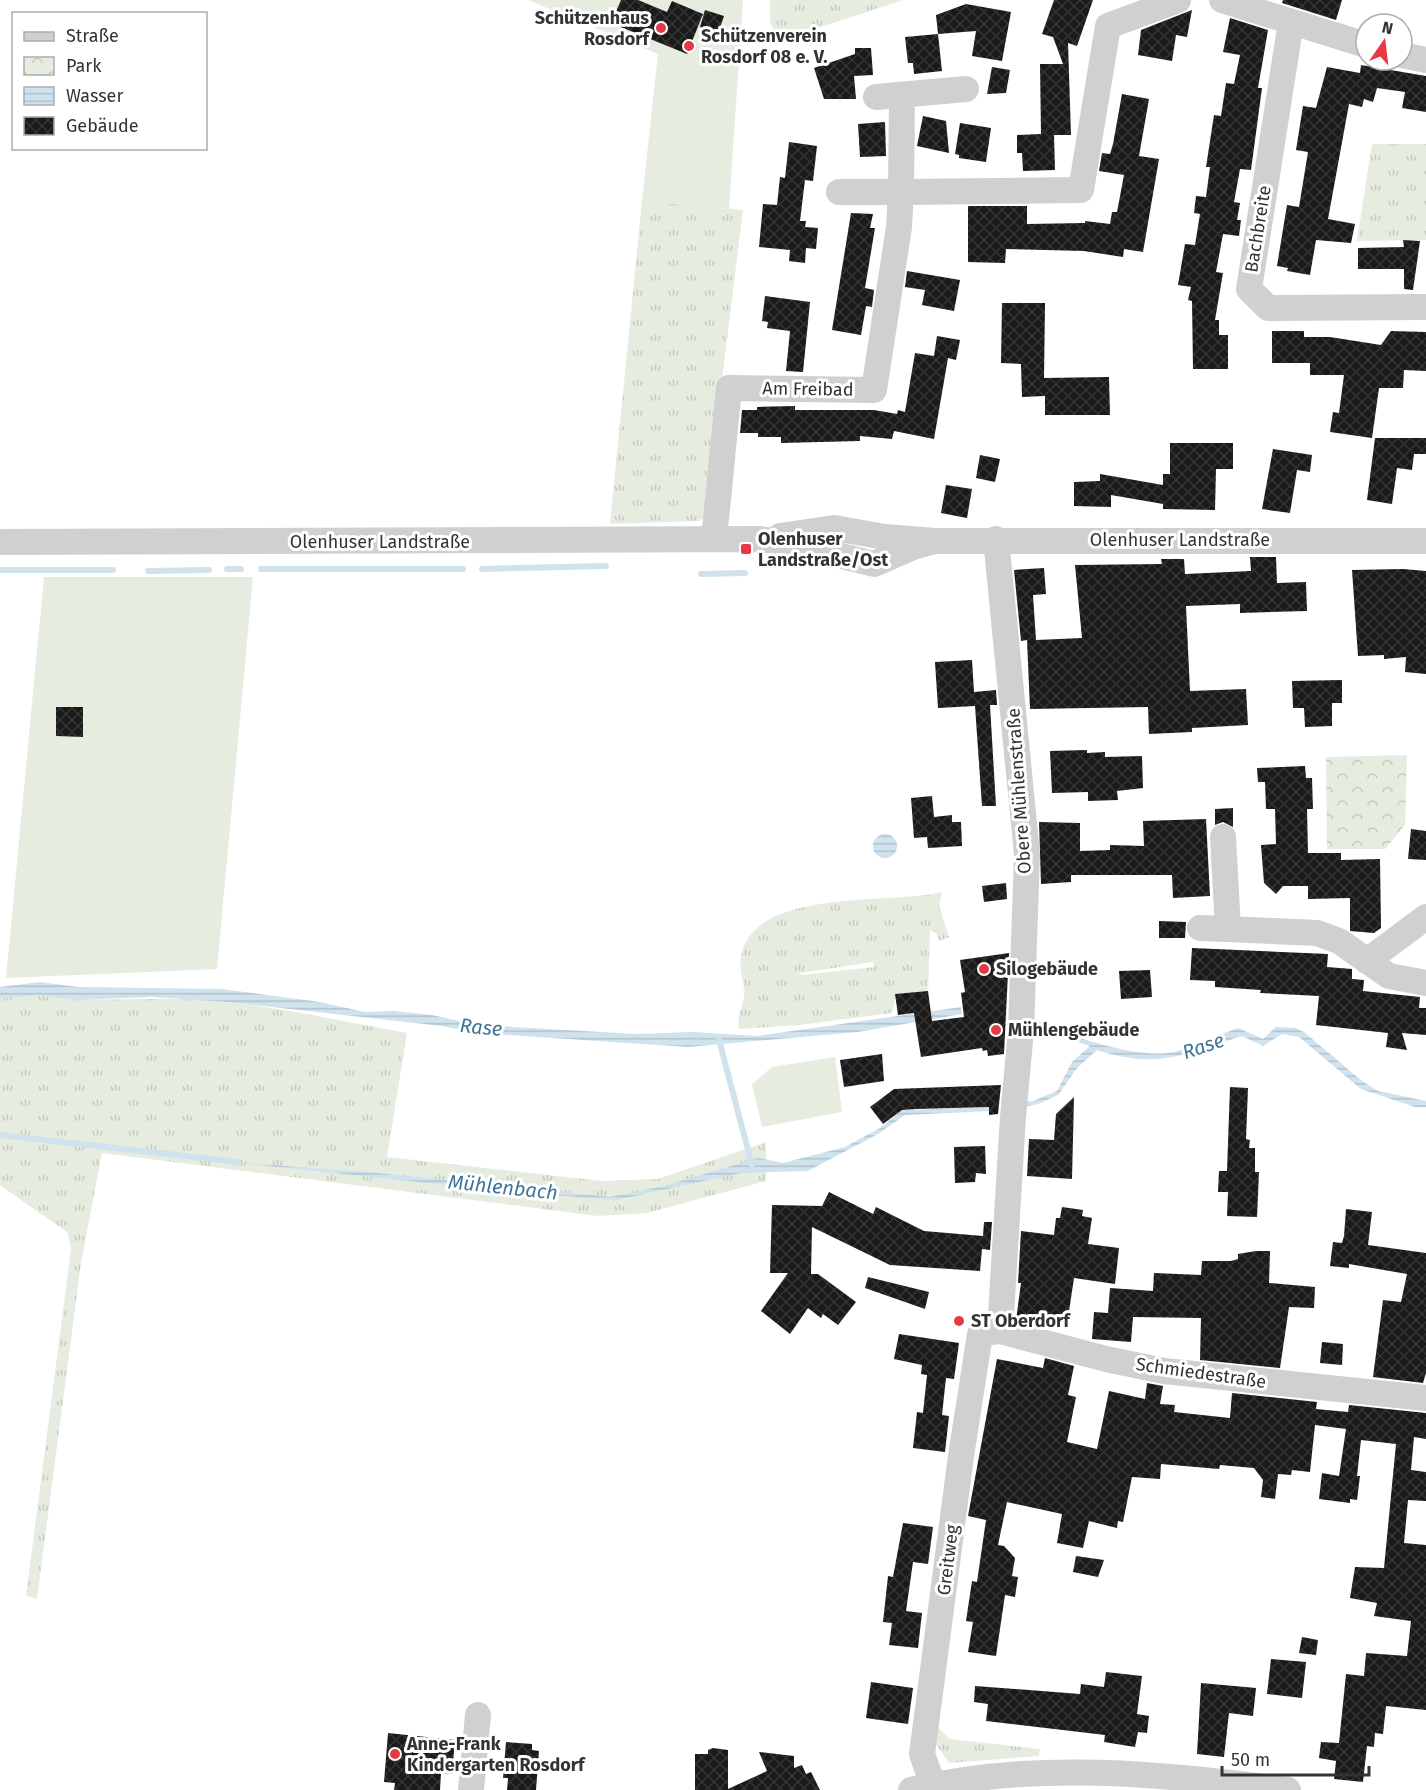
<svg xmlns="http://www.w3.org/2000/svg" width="1426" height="1790" font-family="'Fira Sans',sans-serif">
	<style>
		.grass { fill: url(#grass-tufts); fill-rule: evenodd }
		.park { fill: url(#park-crowns) }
		.garden { fill: #e6ecdf }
		.water { fill: url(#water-rules) }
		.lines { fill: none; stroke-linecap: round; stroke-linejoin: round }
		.stream { stroke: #cfe2ee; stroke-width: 6 }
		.building { fill: url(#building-cross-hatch) }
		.minor { stroke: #d0d0d0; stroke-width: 26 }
		.poi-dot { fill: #e63946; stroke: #fff; stroke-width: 2 }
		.labels { text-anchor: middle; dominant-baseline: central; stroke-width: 6; stroke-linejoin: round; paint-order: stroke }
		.poi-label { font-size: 18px; font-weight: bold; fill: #333; stroke: #fff; text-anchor: start }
		.street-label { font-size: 18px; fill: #333; stroke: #fff }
		.water-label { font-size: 20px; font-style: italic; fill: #3f7597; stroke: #fff }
	</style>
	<defs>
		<pattern id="grass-tufts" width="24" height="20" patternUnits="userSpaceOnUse" patternTransform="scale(1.5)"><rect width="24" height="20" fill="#e6ecdf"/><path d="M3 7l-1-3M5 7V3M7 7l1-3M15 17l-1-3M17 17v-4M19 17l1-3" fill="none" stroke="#c6cbc0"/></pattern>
		<pattern id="park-crowns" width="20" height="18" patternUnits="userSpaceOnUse" patternTransform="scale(1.5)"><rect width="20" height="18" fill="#e6ecdf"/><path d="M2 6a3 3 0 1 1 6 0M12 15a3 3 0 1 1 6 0" fill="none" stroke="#c6cbc0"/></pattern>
		<pattern id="water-rules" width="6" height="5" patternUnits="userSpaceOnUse" patternTransform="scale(1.5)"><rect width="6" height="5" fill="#cfe2ee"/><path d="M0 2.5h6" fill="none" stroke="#b2c2cd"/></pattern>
		<pattern id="building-cross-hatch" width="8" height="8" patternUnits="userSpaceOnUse" patternTransform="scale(1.5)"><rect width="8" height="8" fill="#1a1a1a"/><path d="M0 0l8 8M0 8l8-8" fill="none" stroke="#333"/></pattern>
	</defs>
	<rect width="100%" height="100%" fill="#fff"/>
	<!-- grass -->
	<g class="grass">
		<path d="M770 0H903L779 41 770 22Z"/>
		<path d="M1372 144H1426V240L1357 241Z"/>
		<path d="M642 201 743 210 722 379 709 513 699 521 610 524Z"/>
		<path d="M942 892 939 906 949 937 939 941 936 933 930 930 928 991 896 994 892 1013 799 1025 739 1029C736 1014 746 1002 744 989 743 977 739 969 741 957 752 887 891 905 942 892ZM873 962 874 967 801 975 800 973Z"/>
		<path d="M41 995C102 1005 165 994 227 1002 287 1009 347 1022 407 1033L387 1157 601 1181 658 1179 766 1142V1181L647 1213 598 1216 102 1153 81 1263 37 1599 26 1596 71 1249 68 1233 0 1185V999Z"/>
		<path d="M934 1724 950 1739 1040 1749 1039 1756 949 1763 934 1741Z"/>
	</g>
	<!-- park -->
	<path class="park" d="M1407 755 1405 825 1385 849H1327L1326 757Z"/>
	<!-- garden -->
	<g class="garden">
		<path d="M528 0H743L729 209 642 201 658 54Z"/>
		<path d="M44 577H253L217 969 6 978Z"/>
		<path d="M835 1057 842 1112 762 1127 752 1084 772 1067Z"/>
	</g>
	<!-- water -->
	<g class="water">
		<circle cx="885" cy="846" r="12"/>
		<path d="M40 982 78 987 222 989 320 1002 365 1012 394 1011 432 1015 478 1025 636 1034 694 1032 757 1036 961 1007 962 1014 858 1032 688 1047 476 1033 442 1026 227 1002 153 997 75 1000 41 995 0 999V987Z"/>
		<path d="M1032 1017C1064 1035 1141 1062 1178 1051 1198 1045 1218 1035 1238 1028L1263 1039 1276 1027 1295 1028 1304 1032 1362 1081 1378 1091 1426 1101V1107H1415L1361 1089 1299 1037 1282 1034 1263 1046 1242 1036C1184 1054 1158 1070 1097 1050L1077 1068 1058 1095 1038 1104 1019 1108V1102L1033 1101 1057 1091 1072 1062 1090 1046 1052 1034 1030 1023Z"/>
		<path d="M989 1107V1111L905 1115 878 1134 808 1171 741 1173 616 1200 504 1191 231 1162 368 1172 610 1197 664 1186 758 1158 783 1163 845 1147 880 1128 902 1110Z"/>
	</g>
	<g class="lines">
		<!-- stream -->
		<g class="stream">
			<path d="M227 569H241"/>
			<path d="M261 569H463"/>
			<path d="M482 569 606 566"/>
			<path d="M0 570H113"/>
			<path d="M148 571 209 570"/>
			<path d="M701 574 745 573"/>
			<path d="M719 1040 752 1165"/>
			<path d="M0 1135 238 1162"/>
		</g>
	</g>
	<!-- building -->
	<g class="building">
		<path d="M621 0H638L667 12 672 1 703 14 687 54 611 23Z"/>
		<path d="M1054 0H1093L1077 46 1068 43 1071 135H1054L1055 170 1023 171 1022 153H1017V135L1041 134 1040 64H1063L1053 37 1042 34Z"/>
		<path d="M1283 0H1342L1336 20 1282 3Z"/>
		<path d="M966 4 1011 12 1002 61 972 56 976 31 938 34 936 15Z"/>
		<path d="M705 10 724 16 718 34 700 27Z"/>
		<path d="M1192 10 1187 37 1176 35 1172 61 1138 55 1141 30Z"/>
		<path d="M1230 18 1268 30 1258 88H1262L1251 170 1240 169 1234 202 1240 203 1237 220H1241L1239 236 1223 234 1216 272 1223 273 1215 320H1219V335H1228V369H1193L1192 301 1188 300 1191 287 1178 285 1185 244 1195 245 1200 214 1194 213 1196 196 1206 197 1210 167H1206L1214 115 1221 116 1226 83 1234 84 1240 55 1223 52Z"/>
		<path d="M938 34 942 71 914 74 913 63H908L905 37Z"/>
		<path d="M855 48H871L873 75 854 76 856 99H824L814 68 855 54Z"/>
		<path d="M1361 65 1426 76V112L1402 108 1405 92 1377 88 1373 102 1364 99 1362 107 1349 104 1328 219 1355 224 1351 243 1316 240 1310 275 1287 271 1288 268 1277 266 1287 205 1299 207 1308 152 1296 150 1303 106 1316 108 1327 67 1360 73Z"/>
		<path d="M992 67 1010 70 1006 93 987 94Z"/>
		<path d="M1122 94 1149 99 1139 156 1159 159 1143 252 1124 249 1123 257 1084 251 1006 249 1005 263 968 262V206H1027V224L1085 223V221L1110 224 1112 212H1117L1124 175 1099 171 1102 153 1110 154 1113 144Z"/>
		<path d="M923 116 946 121 949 153 917 146Z"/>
		<path d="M885 122 886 156 860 157 858 124Z"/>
		<path d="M960 123 991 128 986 162 959 158V155L955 154Z"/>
		<path d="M789 142 817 146 813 181 805 180 800 221H806L805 227 818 228 816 249 806 248 805 263 789 261 790 250 759 247 763 204 777 205 780 177 785 178Z"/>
		<path d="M851 213 873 214 870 228H875L865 288 874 290 872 307 866 306 861 335 832 330Z"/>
		<path d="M1403 240 1420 241 1413 290 1404 289V264V269H1358V248L1404 247Z"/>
		<path d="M907 271 960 280 954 311 922 305 925 290 905 287Z"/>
		<path d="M765 296 810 302 803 372 786 371 790 331 767 328 768 322 762 321Z"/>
		<path d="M1002 303H1045L1044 378 1109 377 1110 415H1045V396L1022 397 1021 364 1001 363Z"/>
		<path d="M1272 331H1304V337H1330L1381 345 1391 331 1426 332V371L1404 370 1403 388H1379L1372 438 1330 432 1333 412 1339 413 1344 375H1310V363H1272Z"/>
		<path d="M937 336 960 340 956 360 948 358 934 439 894 431 892 439 860 436V441L781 443V437H758V433H740L742 410H757V407L795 406V410H874L897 414 898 410 905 412 915 353 934 356Z"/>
		<path d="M1375 438H1426V454H1414L1412 470 1397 468 1392 504 1367 500Z"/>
		<path d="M1170 443H1233V469H1216L1215 510 1163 509V504L1111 495V507L1074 506V482L1100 481V474L1163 485V474H1170Z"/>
		<path d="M1273 449 1312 455 1310 472 1297 470 1290 513 1262 509Z"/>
		<path d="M980 455 1000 459 995 482 976 478Z"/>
		<path d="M946 485 972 489 967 518 941 513Z"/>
		<path d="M1250 557H1276L1277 583 1306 582 1307 611 1240 613V604L1186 606 1190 691 1246 689 1248 725 1192 728V732L1149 734 1148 707 1030 709 1027 640 1021 641 1014 570 1044 568 1046 594 1033 595 1036 640 1082 638 1075 565 1162 564 1161 559H1184L1185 574 1251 571Z"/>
		<path d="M1403 569 1426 571V674L1405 672 1406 657 1384 659V655L1358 656 1352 570Z"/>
		<path d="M972 660 974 692 996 690 997 705H990L996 806H982L975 706 938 708 935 662Z"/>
		<path d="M1342 680V703H1332V726L1305 727 1304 708H1293L1292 681Z"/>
		<path d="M56 707H83V737L56 736Z"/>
		<path d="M1087 750V753L1105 752V757L1142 756 1143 788 1117 791 1118 800 1088 801V792L1052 793 1050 751Z"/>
		<path d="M1305 766 1306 778H1312L1313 809H1307L1308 853H1341V860L1380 859 1381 928 1374 933 1350 931V898L1308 899V886H1283L1276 894 1264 883 1261 845 1276 844 1275 809H1266L1265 782H1258L1257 768Z"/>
		<path d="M932 796 934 817 952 815V822H961L962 846 928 848 927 837 914 838 911 798Z"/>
		<path d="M1233 808V827L1223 822 1215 825V809Z"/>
		<path d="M1206 819 1210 896 1173 898 1172 875H1071V882L1041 884 1039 822 1080 823V851L1110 850V845L1144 846 1143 821Z"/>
		<path d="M1411 829 1426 831V860L1408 859Z"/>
		<path d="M1006 883 1007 899 984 902 982 886Z"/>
		<path d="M1159 921 1186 922 1185 938H1159Z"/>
		<path d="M1192 948 1328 954 1327 967 1352 969V979L1364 980 1363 991 1420 997 1419 1008H1426V1035L1402 1033 1407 1050 1386 1047 1388 1033 1316 1025 1319 996 1260 993 1261 990 1215 987V981L1190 980Z"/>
		<path d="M1009 953 1004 1054 988 1056 987 1050 983 1051 982 1048 921 1057 914 1013 898 1015 895 994 928 991 932 1021 964 1017 961 993 965 992 960 960Z"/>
		<path d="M1150 970 1152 997 1121 999 1119 971Z"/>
		<path d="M882 1054 884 1081 844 1087 840 1060Z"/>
		<path d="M1001 1085 998 1114 989 1115V1107L916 1109 902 1110 883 1124 870 1107 894 1089Z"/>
		<path d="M1230 1087 1248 1088 1246 1139 1250 1140 1249 1148H1255V1172H1259L1257 1217 1227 1216 1228 1192H1218L1219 1171H1227Z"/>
		<path d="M1074 1097 1072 1179 1027 1176 1029 1139 1054 1140 1056 1114Z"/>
		<path d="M985 1146 986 1174 976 1173 975 1182 955 1183 954 1147Z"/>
		<path d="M829 1192 873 1214 876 1207 924 1231 983 1236 984 1222H992L990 1250 982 1249 980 1271 890 1265 812 1227 811 1274H818L856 1302 838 1325 823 1314 821 1318 808 1308 790 1334 761 1311 788 1273H770L772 1205 822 1206Z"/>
		<path d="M1062 1207 1083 1210 1082 1216 1092 1218 1088 1244 1119 1248 1115 1284 1074 1278 1068 1318 1047 1315 1044 1327 1016 1320 1021 1283H1018L1021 1231 1054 1235 1056 1218H1060Z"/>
		<path d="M1346 1209 1372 1212 1368 1245 1426 1253V1373L1423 1383 1373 1377 1383 1300 1401 1302 1407 1274 1349 1264V1268L1330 1266 1333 1242 1342 1243 1344 1236Z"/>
		<path d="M1256 1251H1270L1269 1283 1315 1287 1314 1308 1289 1307 1280 1368 1200 1360 1201 1318 1133 1317 1131 1342 1092 1339 1094 1312 1108 1313 1110 1288 1153 1291 1154 1273 1201 1275 1202 1261H1231L1238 1259V1254Z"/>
		<path d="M868 1277 929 1292 925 1309 865 1288Z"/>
		<path d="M899 1334 959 1343 954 1379 946 1378 942 1415 949 1416 945 1452 913 1448 917 1412 923 1413 927 1375 921 1374 922 1365 894 1359Z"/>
		<path d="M1322 1342 1343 1344 1342 1365 1320 1363Z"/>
		<path d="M1045 1358 1074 1366 1068 1395 1076 1397 1067 1442 1097 1449 1109 1391 1145 1399 1147 1383 1163 1386 1160 1404 1175 1405 1174 1412 1230 1418 1232 1393 1317 1402 1316 1409 1348 1412 1349 1405 1426 1413V1439L1414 1437 1411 1470 1426 1472V1501L1408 1500 1404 1543 1426 1545V1710L1386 1706 1383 1734 1375 1733 1374 1747 1367 1746 1363 1782 1334 1779 1336 1761 1319 1758 1321 1742 1339 1743 1346 1674 1364 1676 1366 1653 1407 1656 1411 1621 1374 1616 1377 1603 1350 1598 1355 1567 1384 1568 1396 1444 1361 1440 1357 1476H1360L1357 1500 1350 1499V1503L1319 1499 1322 1473 1339 1476 1346 1429 1315 1425 1310 1472 1292 1470 1291 1475 1278 1474 1275 1499 1261 1497 1263 1480 1254 1468 1220 1465 1219 1469 1161 1464 1160 1479 1132 1477 1123 1522 1118 1521 1117 1528 1089 1521 1083 1548 1057 1543 1062 1514 1007 1502 998 1545 1004 1546 1015 1558 1012 1576 1018 1577 1015 1597 1005 1595 996 1656 968 1652 973 1622 966 1621 972 1581 977 1582 986 1520 968 1516 997 1359 1043 1368Z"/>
		<path d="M903 1523 933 1527 928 1564 913 1562 906 1611 922 1613 918 1648 889 1645 892 1623 883 1622 888 1576 893 1577Z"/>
		<path d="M1076 1556 1104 1560 1098 1577 1073 1572Z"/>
		<path d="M1302 1637 1318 1640 1316 1655 1299 1653Z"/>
		<path d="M1271 1659 1306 1662 1302 1698 1267 1694Z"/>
		<path d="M1106 1672 1142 1676 1137 1714 1149 1716 1147 1733 1138 1732 1135 1747 1104 1742 1105 1735 986 1721 988 1704 974 1702 975 1686 1080 1694 1081 1684 1104 1687Z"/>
		<path d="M871 1682 913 1688 908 1724 866 1718Z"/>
		<path d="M1201 1683 1256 1688 1253 1716 1229 1713 1224 1757 1197 1754Z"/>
		<path d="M388 1733 455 1740 452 1774 441 1773 440 1790H394L395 1783 384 1782Z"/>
		<path d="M506 1742 532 1744V1750L539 1751 536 1790H507L508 1778H503Z"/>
		<path d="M713 1748 728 1750V1789L767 1771 759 1752 794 1756V1768L802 1765 806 1774 811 1772 820 1790H695V1754H708V1750Z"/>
	</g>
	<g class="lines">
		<!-- minor -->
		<g class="minor">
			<path d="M1222 0 1366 45"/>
			<path d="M1291 22 1249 289 1268 308 1426 307"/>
			<path d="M1402 55 1426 60"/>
			<path d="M876 97 966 89"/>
			<path d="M839 192H901L902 95"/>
			<path d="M780 536 834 528 885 537 935 541H1426"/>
			<path d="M714 539 729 388 874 390 899 227 901 192 1081 190 1108 26 1178 0"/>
			<path d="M996 539 1027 854 1021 1030 1013 1117 1000 1331"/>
			<path d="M0 542 760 539 793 544 874 564 913 547 935 541"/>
			<path d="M1223 837 1228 929 1317 933 1339 941 1389 976 1426 983"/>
			<path d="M1200 928 1228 929"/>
			<path d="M1367 961 1426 917"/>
			<path d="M933 1785 922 1754 961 1456 980 1334 1000 1331 1106 1359 1164 1371 1426 1398"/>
			<path d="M471 1790 478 1715"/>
			<path d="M911 1790C1036 1760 1162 1774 1288 1790"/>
		</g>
	</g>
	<!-- markers -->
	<g class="poi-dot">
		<circle cx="661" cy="28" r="6"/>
		<circle cx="689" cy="46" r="6"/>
		<rect x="740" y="543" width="12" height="12" rx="3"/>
		<circle cx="984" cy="969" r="6"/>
		<circle cx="996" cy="1030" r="6"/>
		<circle cx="959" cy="1321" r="6"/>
		<circle cx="395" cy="1754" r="6"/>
	</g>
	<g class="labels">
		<!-- poi labels -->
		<g class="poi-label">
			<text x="649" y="18" text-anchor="end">Schützenhaus<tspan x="649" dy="21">Rosdorf</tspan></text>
			<text x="701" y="36">Schützenverein<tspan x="701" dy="21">Rosdorf 08 e. V.</tspan></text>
			<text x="758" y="539">Olenhuser<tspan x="758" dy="21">Landstraße/Ost</tspan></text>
			<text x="996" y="969">Silogebäude</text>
			<text x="1008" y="1030">Mühlengebäude</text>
			<text x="971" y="1321">ST Oberdorf</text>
			<text x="407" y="1744">Anne-Frank<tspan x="407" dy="21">Kindergarten Rosdorf</tspan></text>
		</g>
		<!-- street labels -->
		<g class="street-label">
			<text transform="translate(1258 229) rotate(-81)">Bachbreite</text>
			<text transform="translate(808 389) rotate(1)">Am Freibad</text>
			<text x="1180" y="540">Olenhuser Landstraße</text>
			<text x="380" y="542">Olenhuser Landstraße</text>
			<text transform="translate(1019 791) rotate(-94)">Obere Mühlenstraße</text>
			<text transform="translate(1201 1373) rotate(8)">Schmiedestraße</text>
			<text transform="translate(948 1560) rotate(-83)">Greitweg</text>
		</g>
		<!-- water labels -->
		<g class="water-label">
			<text transform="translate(481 1027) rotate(5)">Rase</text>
			<text transform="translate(1203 1046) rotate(-19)">Rase</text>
			<text transform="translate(503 1187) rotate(6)">Mühlenbach</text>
		</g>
	</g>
	<!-- legend -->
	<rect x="12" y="12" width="195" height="138" fill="#ffffff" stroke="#adadad" stroke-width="1.5"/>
	<rect x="24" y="32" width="30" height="9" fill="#d0d0d0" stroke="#adadad" stroke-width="1.5"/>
	<text x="66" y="42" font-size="18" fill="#333333">Straße</text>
	<rect x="24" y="57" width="30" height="18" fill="url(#park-crowns)" stroke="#adadad" stroke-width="1.5"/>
	<text x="66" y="72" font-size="18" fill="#333333">Park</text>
	<rect x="24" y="87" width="30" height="18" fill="url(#water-rules)" stroke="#adadad" stroke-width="1.5"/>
	<text x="66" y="102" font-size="18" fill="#333333">Wasser</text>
	<rect x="24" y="117" width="30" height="18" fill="url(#building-cross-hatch)" stroke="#adadad" stroke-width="1.5"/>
	<text x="66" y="132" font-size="18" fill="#333333">Gebäude</text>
	<!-- north arrow -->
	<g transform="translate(1384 42) rotate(14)"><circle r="28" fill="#ffffff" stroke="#adadad" stroke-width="1.5"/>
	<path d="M0-4.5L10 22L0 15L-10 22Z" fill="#e63946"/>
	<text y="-9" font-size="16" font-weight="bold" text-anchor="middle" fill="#333333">N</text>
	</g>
	<!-- scale -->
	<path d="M1222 1766v9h147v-9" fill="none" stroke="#333333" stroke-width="3"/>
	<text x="1231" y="1766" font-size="18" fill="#333333" stroke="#ffffff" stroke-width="4.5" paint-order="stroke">50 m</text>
</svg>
